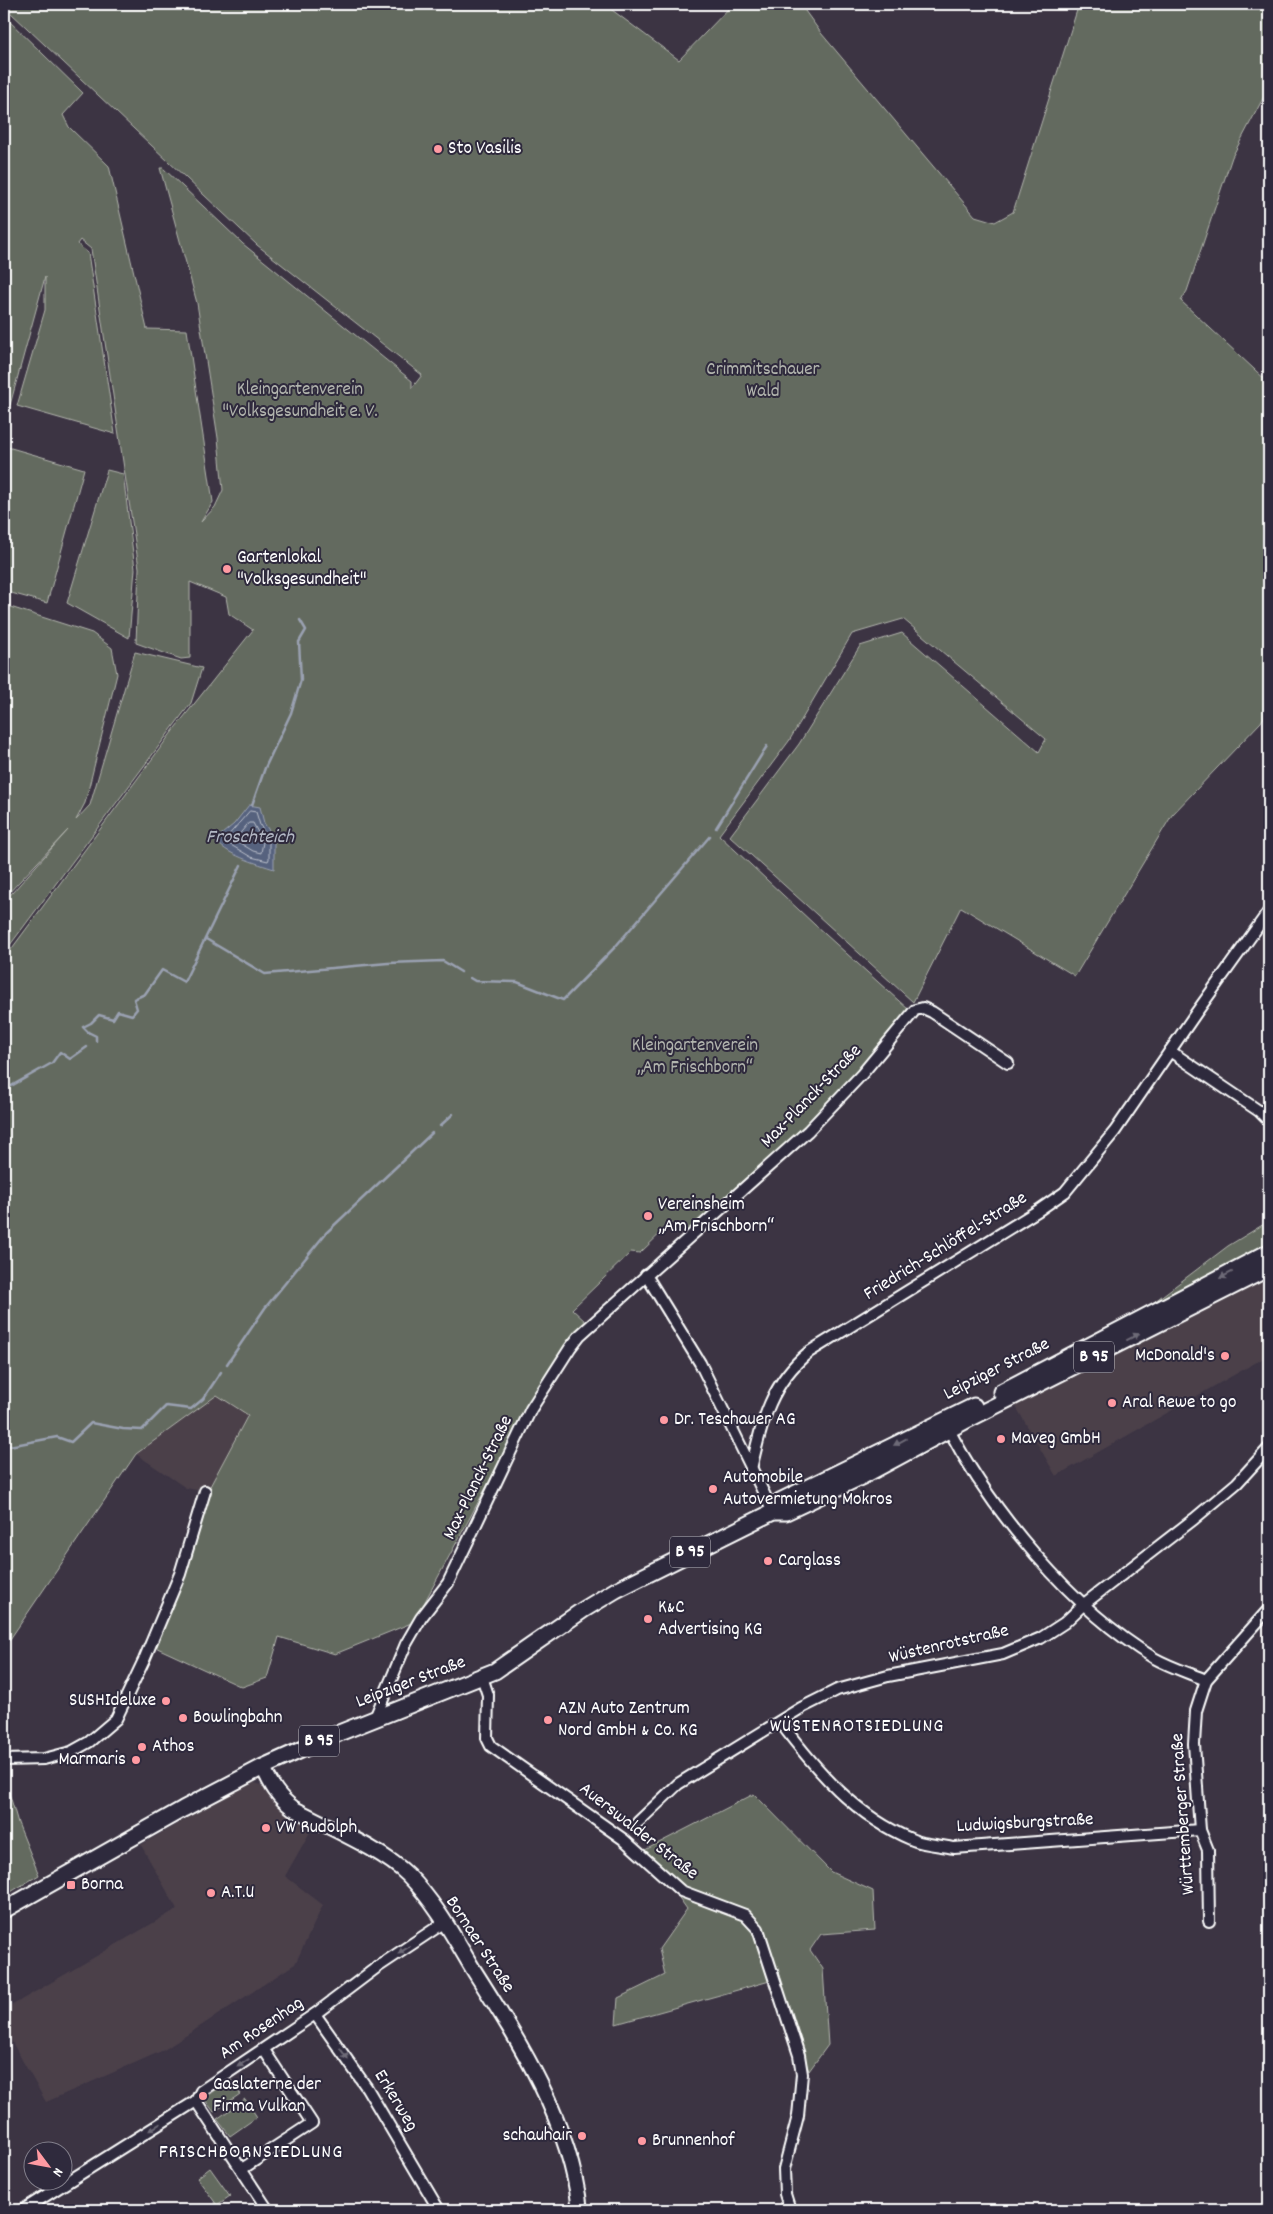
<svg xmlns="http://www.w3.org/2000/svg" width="1273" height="2214" font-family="Dekko,sans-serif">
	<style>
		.built { fill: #4b404a }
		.green { fill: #646b5e; stroke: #b2b5ae }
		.water { fill: #56627e; stroke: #9aa1b2 }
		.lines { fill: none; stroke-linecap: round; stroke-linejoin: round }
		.shore { stroke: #bbc0cb; stroke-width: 1 }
		.stream { stroke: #9aa1b2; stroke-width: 2.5 }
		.street-casing { stroke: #fff; stroke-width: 14 }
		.secondary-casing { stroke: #fff; stroke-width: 18 }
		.primary-casing { stroke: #fff; stroke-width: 19 }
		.street { stroke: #2f2a3d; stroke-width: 10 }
		.secondary { stroke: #2f2a3d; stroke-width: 14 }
		.primary { stroke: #2f2a3d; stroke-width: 15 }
		.oneway { fill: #6d6a77 }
		.poi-dot { fill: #ff9aa2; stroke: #2f2a3d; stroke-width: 2 }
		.labels { text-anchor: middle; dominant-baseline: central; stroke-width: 4; stroke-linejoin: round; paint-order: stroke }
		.shield { fill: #2f2a3d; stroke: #c1bfc5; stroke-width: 1 }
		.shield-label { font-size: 18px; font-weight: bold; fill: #fff }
		.poi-label { font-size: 19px; fill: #fff; stroke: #2f2a3d; text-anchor: start }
		.park-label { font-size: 19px; fill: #b2b5ae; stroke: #2f2a3d }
		.street-label { font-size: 19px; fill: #fff; stroke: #2f2a3d }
		.water-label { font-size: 20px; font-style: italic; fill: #b3b8c5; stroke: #2f2a3d }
		.neighbourhood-label { font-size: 20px; letter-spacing: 1px; fill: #fff; stroke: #2f2a3d }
	</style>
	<rect width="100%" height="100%" fill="#3c3443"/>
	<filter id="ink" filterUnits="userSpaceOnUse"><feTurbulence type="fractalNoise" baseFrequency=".02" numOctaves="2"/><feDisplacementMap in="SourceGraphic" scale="10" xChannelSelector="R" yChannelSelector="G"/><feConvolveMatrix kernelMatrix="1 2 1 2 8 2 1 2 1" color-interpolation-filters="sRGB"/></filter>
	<g filter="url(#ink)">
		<!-- built -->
		<g class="built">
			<path d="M1269 1278V1355L1056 1476 1015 1405Z"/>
			<path d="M217 1395 248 1414 207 1492 186 1488 136 1454Z"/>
			<path d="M253 1782 261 1785 285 1809 314 1825 285 1876 323 1905 295 1964 164 2050 46 2102 4 2028V2010L177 1909 141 1845 240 1787Z"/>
		</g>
		<!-- green -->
		<g class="green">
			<path d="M4 4H604L679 60 733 4H800L821 33 975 216 995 222 1013 212 1079 4H1269V87L1232 157 1187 291 1181 301 1269 383V709L1261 722 1172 815 1075 976 961 907 913 1002 730 836 799 744 860 646 902 633 1039 752 1046 739 903 619 852 634 789 741 719 835 815 925 909 1010C883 1042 857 1075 828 1105 783 1151 733 1194 683 1235L671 1223 640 1253 631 1252 572 1309 587 1323 550 1368 414 1622 335 1654 279 1637 267 1678 242 1687 153 1646 207 1492 248 1415 217 1395 136 1454 4 1648V959L175 728 253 630 229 614 226 597 190 582V658L181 659 136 643 139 568 91 249 80 240 77 244 88 253 115 434 17 406 45 310V277L10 405 4 402V16L83 93 63 115 69 127 109 166 147 329 187 330 213 502 201 522 215 507 223 490 218 438 197 303 160 168H163L243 244 412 381V388L422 375 257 245 10 12 4 9Z"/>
			<path d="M4 446 84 469 47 603 4 591Z"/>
			<path d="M107 470 123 474 135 569 129 638 67 603Z"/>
			<path d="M4 605 92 633 112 648 117 674 85 803 76 820 90 805 135 652 202 668 191 703 4 953V902L68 830 4 898Z"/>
			<path d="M1269 1221V1244L1134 1317 1228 1246Z"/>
			<path d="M4 1781 11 1799 18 1823 39 1875 4 1896Z"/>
			<path d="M754 1794 831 1872 873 1891 875 1930 821 1934 810 1950 823 1969 828 2045 809 2071 777 1979 616 2024 618 1998 665 1975 659 1949 687 1909 645 1850Z"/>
			<path d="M231 2080 240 2094 214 2112 205 2100 207 2096Z"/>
			<path d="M245 2099 257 2117 230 2136 217 2119Z"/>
			<path d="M210 2168 230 2196 217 2205 197 2178Z"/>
		</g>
		<!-- water -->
		<path class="water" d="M249 805 260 807 264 823 274 838V869C259 864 222 854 216 839L234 824Z"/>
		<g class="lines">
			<!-- shore -->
			<g class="shore">
				<path d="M250 811 256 812 260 825 269 840V859L268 861 251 857 224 841Z"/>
				<path d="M249 823H253L263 842 261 853 253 851 235 840Z"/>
			</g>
			<!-- stream -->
			<g class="stream">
				<path d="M252 805 265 768 291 713 301 680 299 642 306 630 300 620"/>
				<path d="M716 828 767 746"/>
				<path d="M206 939 265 974 388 963 443 961 461 972"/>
				<path d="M470 978 475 981 517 982 563 1000 615 947 710 836"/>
				<path d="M96 1041V1036L88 1032 83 1027 91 1023 99 1015 113 1019 118 1011 132 1015 137 1009 134 999 145 994 162 970 184 982 241 865"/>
				<path d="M4 1090 52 1063 60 1052 70 1059 87 1047"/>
				<path d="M440 1126 453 1114"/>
				<path d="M227 1364 265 1308 326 1233 432 1133"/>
				<path d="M4 1447 57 1437 71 1442 91 1423 123 1429 142 1430 166 1406 191 1409 203 1399 221 1372"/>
			</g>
			<!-- street casing -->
			<g class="street-casing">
				<g id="street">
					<path d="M1170 1051 1259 1111 1269 1121"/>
					<path d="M646 1275 700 1363 773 1512"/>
					<path d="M947 1426C990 1510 1072 1609 1154 1658 1170 1667 1189 1673 1206 1680"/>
					<path d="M751 1469C762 1422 770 1384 809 1352L1039 1210 1065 1192 1115 1131 1196 1013 1269 911"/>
					<path d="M482 1677 488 1695 487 1738 491 1746 623 1839 681 1891 745 1915 758 1929 799 2055 802 2074 798 2116 784 2169 785 2194 790 2210"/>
					<path d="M375 1718 406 1644 421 1618 448 1583 531 1409 570 1348 580 1335 808 1131 862 1074 915 1010 923 1008 932 1012 1008 1063"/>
					<path d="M780 1722C816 1770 856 1817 913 1840 925 1845 941 1845 954 1848L1200 1830"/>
					<path d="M4 1760 44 1759 71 1752 89 1742 116 1719 144 1660 180 1574 205 1491"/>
					<path d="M638 1822 678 1784 801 1708 837 1690 888 1676 1003 1654 1041 1638 1064 1623 1084 1604 1194 1519 1237 1483 1269 1448"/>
					<path d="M1209 1921 1208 1850 1200 1830 1194 1744 1196 1711 1206 1680 1269 1609"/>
					<path d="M315 2014 367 2088 439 2210"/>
					<path d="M196 2101 268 2210"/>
					<path d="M242 2169 312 2123 264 2050"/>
					<path d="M23 2210 196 2101 201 2091 315 2014 376 1968 445 1922"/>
				</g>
			</g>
			<!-- secondary casing -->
			<g class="secondary-casing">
				<path id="secondary" d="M263 1767C271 1785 278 1797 293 1808 327 1827 382 1849 408 1875 435 1902 454 1937 473 1969 520 2043 570 2121 580 2210"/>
			</g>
			<!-- primary casing -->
			<g class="primary-casing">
				<g id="primary">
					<path d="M1001 1392 1269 1252"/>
					<path d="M773 1512 780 1501 974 1406"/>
					<path d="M4 1910 183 1809 263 1767 339 1733 495 1671 583 1610 616 1590 773 1512H786L863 1476 969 1419 1269 1268"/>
				</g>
			</g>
			<!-- street -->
			<use href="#street" class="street"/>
			<!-- secondary -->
			<use href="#secondary" class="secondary"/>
			<!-- primary -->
			<use href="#primary" class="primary"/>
		</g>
		<!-- one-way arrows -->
		<defs><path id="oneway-solid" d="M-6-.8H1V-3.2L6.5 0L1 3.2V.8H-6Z" transform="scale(1.25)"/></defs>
		<g class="oneway">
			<use href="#oneway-solid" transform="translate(1226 1275) rotate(153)"/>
			<use href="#oneway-solid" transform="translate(1133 1337) rotate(-27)"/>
			<use href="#oneway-solid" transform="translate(900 1442) rotate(152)"/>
			<use href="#oneway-solid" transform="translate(404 1950) rotate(146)"/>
			<use href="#oneway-solid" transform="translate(344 2054) rotate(55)"/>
			<use href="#oneway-solid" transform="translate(243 2063) rotate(146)"/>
			<use href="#oneway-solid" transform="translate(155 2127) rotate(148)"/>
		</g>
	</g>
	<!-- markers -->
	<g class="poi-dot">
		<circle cx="438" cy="149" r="5"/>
		<circle cx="227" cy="569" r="5"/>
		<circle cx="648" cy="1216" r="5"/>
		<circle cx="1225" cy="1356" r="5"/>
		<circle cx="1112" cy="1403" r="5"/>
		<circle cx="664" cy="1420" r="5"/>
		<circle cx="1001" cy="1439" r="5"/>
		<circle cx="713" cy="1489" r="5"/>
		<circle cx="768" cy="1561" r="5"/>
		<circle cx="648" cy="1619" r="5"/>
		<circle cx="166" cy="1701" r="5"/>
		<circle cx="183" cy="1718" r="5"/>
		<circle cx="548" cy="1720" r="5"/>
		<circle cx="142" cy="1747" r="5"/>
		<circle cx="136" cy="1760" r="5"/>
		<circle cx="266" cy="1828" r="5"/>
		<rect x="66" y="1880" width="10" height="10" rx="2.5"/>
		<circle cx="211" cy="1893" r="5"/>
		<circle cx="203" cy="2096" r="5"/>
		<circle cx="582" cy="2136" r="5"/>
		<circle cx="642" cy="2141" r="5"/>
	</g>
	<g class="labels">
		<!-- shield labels -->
		<g class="shield">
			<rect x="1074" y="1341.5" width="40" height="31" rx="4"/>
			<rect x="670" y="1536.5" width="40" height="31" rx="4"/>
			<rect x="299" y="1725.5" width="40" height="31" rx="4"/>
		</g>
		<g class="shield-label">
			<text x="1094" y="1357">B 95</text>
			<text x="690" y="1552">B 95</text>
			<text x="319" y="1741">B 95</text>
		</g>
		<!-- poi labels -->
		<g class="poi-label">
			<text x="448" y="149">Sto Vasilis</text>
			<text x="237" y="558">Gartenlokal<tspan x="237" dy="22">"Volksgesundheit"</tspan></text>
			<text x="658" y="1205">Vereinsheim<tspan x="658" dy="22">„Am Frischborn“</tspan></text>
			<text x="1215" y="1356" text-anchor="end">McDonald's</text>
			<text x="1122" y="1403">Aral Rewe to go</text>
			<text x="674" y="1420">Dr. Teschauer AG</text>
			<text x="1011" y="1439">Maveg GmbH</text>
			<text x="723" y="1478">Automobile<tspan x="723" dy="22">Autovermietung Mokros</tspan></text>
			<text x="778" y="1561">Carglass</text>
			<text x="658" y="1608">K&amp;C<tspan x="658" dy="22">Advertising KG</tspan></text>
			<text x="156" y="1701" text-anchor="end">SUSHIdeluxe</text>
			<text x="558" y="1709">AZN Auto Zentrum<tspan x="558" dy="22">Nord GmbH &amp; Co. KG</tspan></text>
			<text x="193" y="1718">Bowlingbahn</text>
			<text x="152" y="1747">Athos</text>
			<text x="126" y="1760" text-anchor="end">Marmaris</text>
			<text x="276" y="1828">VW Rudolph</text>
			<text x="81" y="1885">Borna</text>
			<text x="221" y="1893">A.T.U</text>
			<text x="213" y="2085">Gaslaterne der<tspan x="213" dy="22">Firma Vulkan</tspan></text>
			<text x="572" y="2136" text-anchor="end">schauhair</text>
			<text x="652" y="2141">Brunnenhof</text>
		</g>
		<!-- park labels -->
		<g class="park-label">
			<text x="763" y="370">Crimmitschauer<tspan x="763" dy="22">Wald</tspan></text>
			<text x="300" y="390">Kleingartenverein<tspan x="300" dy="22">"Volksgesundheit e. V.</tspan></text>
			<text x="695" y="1046">Kleingartenverein<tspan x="695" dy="22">„Am Frischborn“</tspan></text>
		</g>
		<!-- street labels -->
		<g class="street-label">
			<text transform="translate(812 1097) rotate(-46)">Max-Planck-Straße</text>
			<text transform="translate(946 1247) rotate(-32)">Friedrich-Schlöffel-Straße</text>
			<text transform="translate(997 1370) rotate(-27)">Leipziger Straße</text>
			<text transform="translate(479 1478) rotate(-64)">Max-Planck-Straße</text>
			<text transform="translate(949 1645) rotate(-13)">Wüstenrotstraße</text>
			<text transform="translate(411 1683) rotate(-21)">Leipziger Straße</text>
			<text transform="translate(1184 1814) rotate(-94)">Württemberger Straße</text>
			<text transform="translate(1025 1824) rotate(-3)">Ludwigsburgstraße</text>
			<text transform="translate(638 1832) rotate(38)">Auerswalder Straße</text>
			<text transform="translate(479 1945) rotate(57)">Bornaer Straße</text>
			<text transform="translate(262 2029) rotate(-34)">Am Rosenhag</text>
			<text transform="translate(395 2101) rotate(59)">Erkerweg</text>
		</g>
		<!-- water labels -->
		<g class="water-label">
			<text x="250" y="838">Froschteich</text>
		</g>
		<!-- neighbourhood labels -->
		<g class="neighbourhood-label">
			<text x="857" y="1727">WÜSTENROTSIEDLUNG</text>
			<text x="251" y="2153">FRISCHBORNSIEDLUNG</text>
		</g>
	</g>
	<!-- margin -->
	<rect width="1273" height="2214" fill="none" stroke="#2f2a3d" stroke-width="20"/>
	<rect x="10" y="10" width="1253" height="2194" fill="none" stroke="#fff" stroke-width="2" filter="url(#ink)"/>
	<!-- north arrow -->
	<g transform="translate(48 2166) rotate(122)"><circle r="24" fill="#2f2a3d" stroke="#827f8b"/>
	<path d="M0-4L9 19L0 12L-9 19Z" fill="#ff9aa2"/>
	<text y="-8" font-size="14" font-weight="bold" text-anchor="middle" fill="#ffffff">N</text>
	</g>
</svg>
